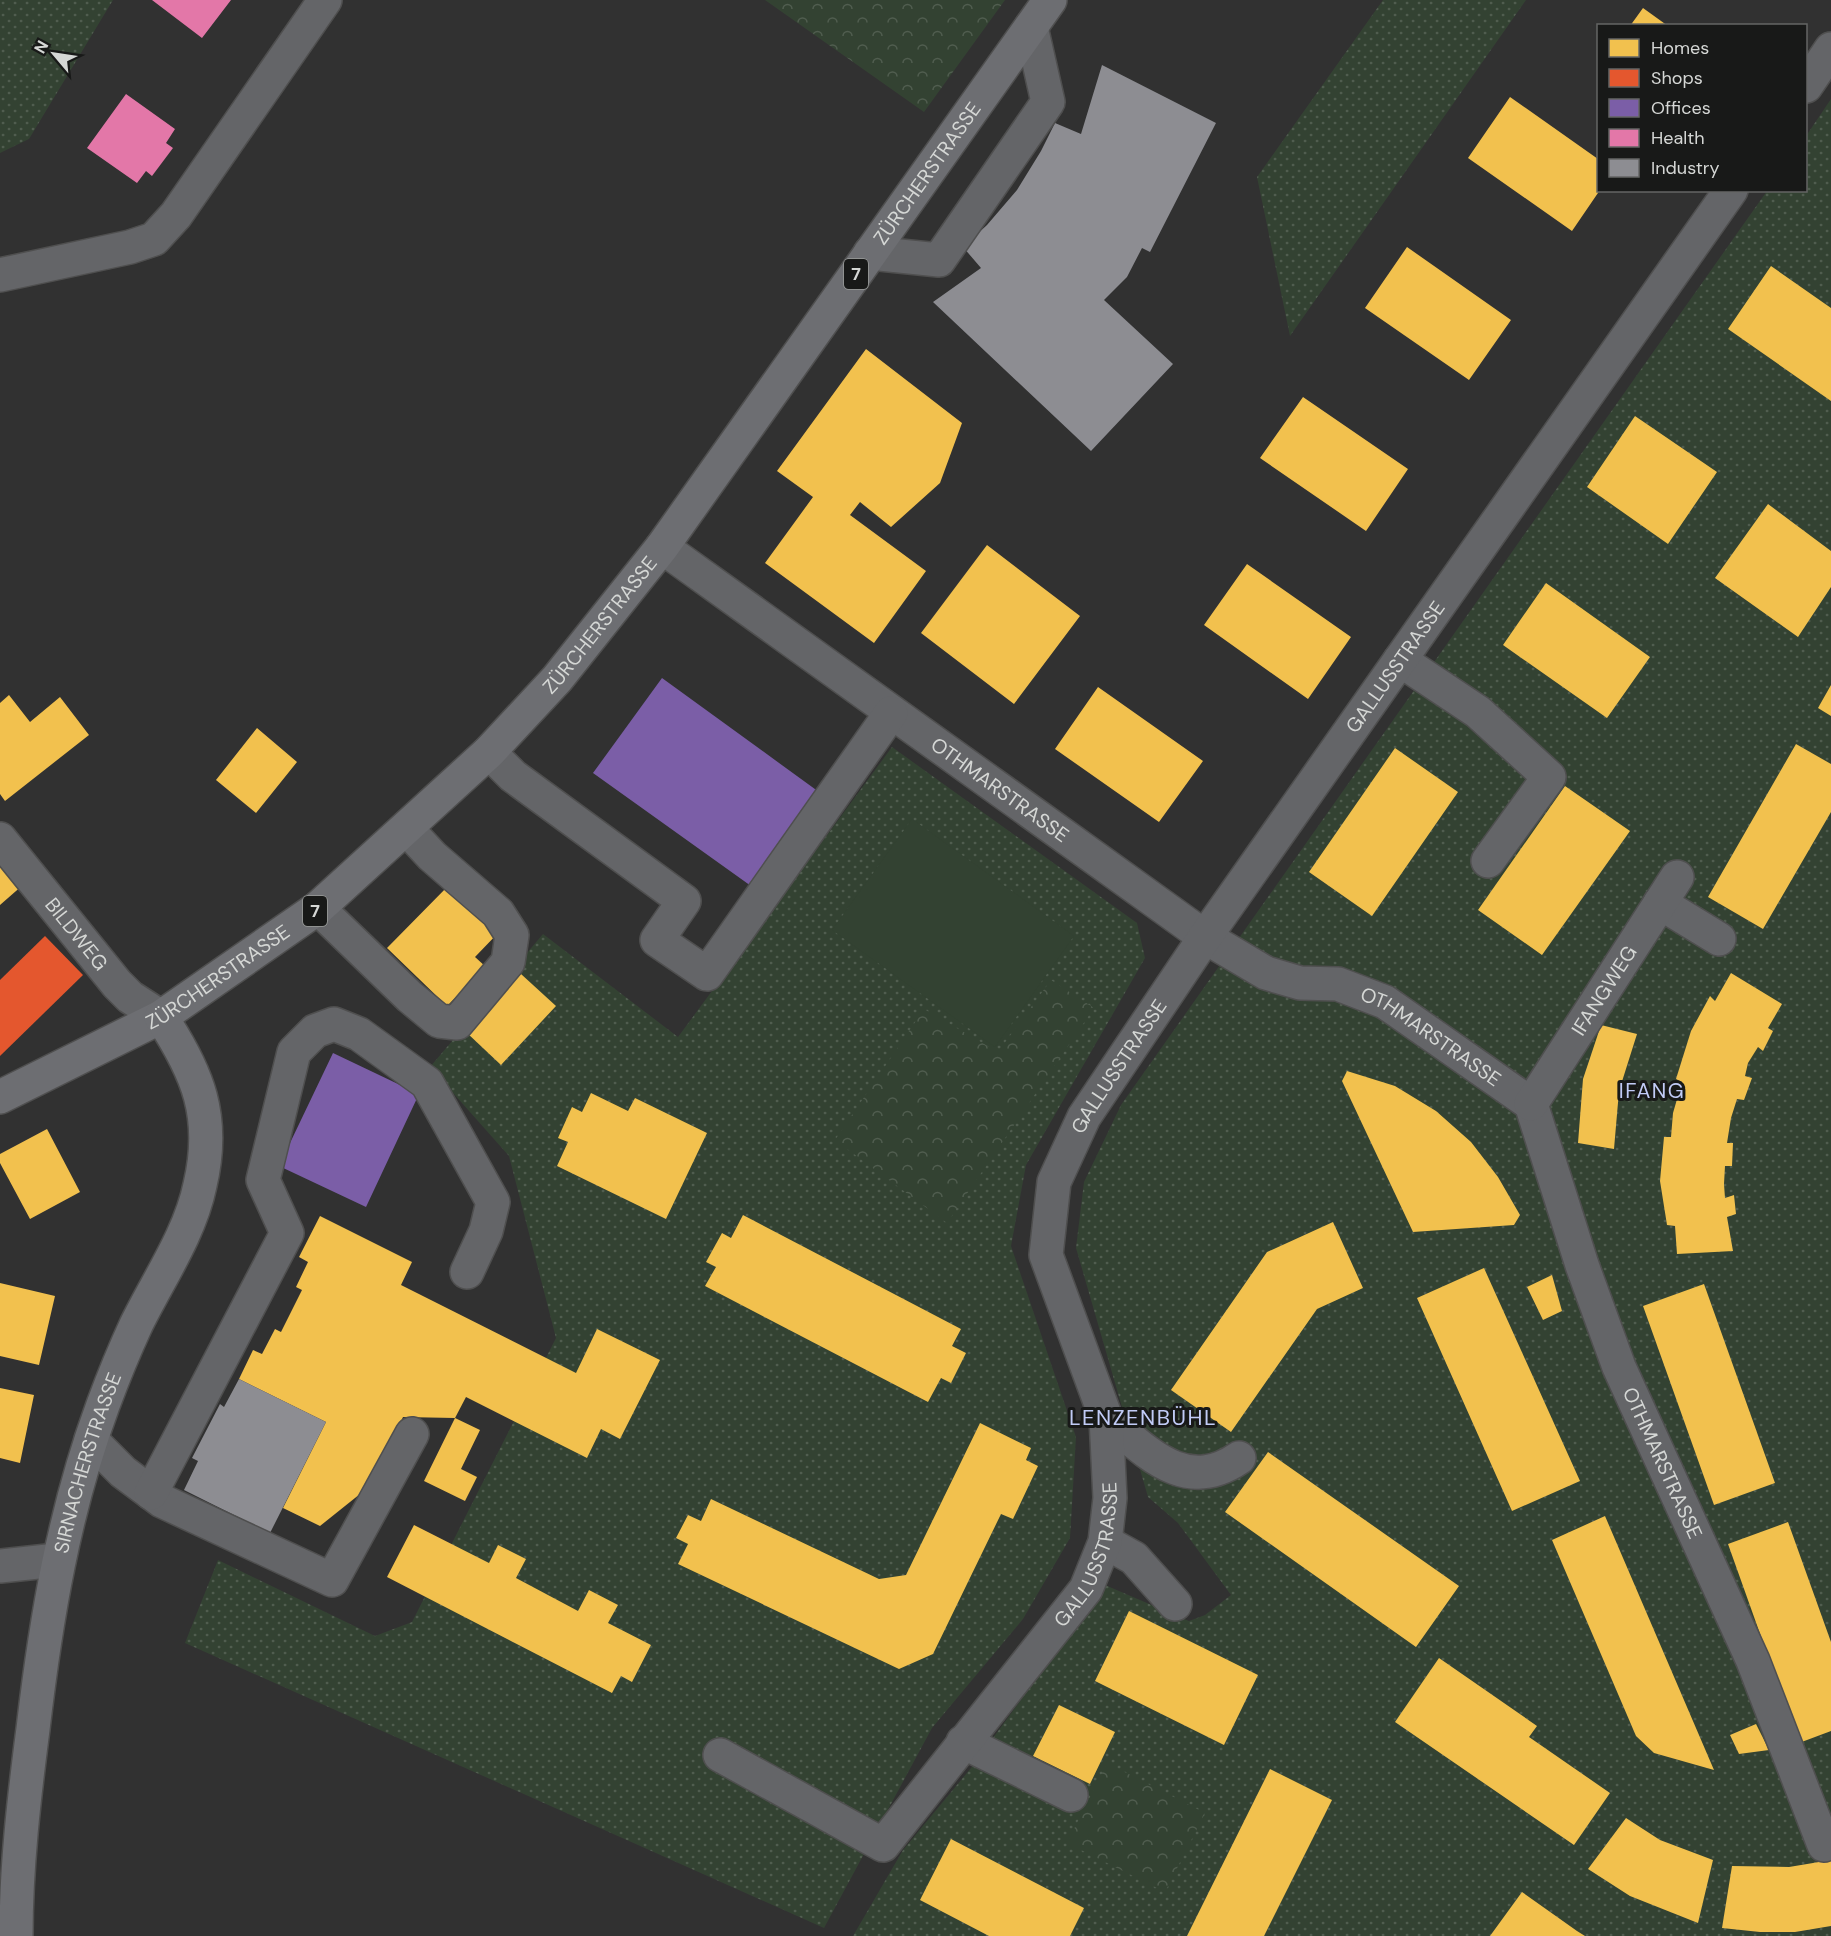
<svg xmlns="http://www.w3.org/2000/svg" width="1831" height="1936" font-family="'DM Sans',sans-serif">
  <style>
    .grass { fill: url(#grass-dots) }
    .park { fill: url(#park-crowns) }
    .pitch { fill: #334232 }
    .homes { fill: #f2c14e }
    .shops { fill: #e4572e }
    .offices { fill: #7b5ea7 }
    .health { fill: #e377a8 }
    .industry { fill: #8d8d92 }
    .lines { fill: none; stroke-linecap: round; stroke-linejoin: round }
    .minor-casing { stroke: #4f4f4f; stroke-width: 36 }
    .major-casing { stroke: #4f4f4f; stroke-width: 36 }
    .minor { stroke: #646568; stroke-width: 33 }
    .major { stroke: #6d6e72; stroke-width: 33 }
    .labels { text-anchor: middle; stroke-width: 6; stroke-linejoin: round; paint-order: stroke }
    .shield { fill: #181918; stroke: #9c9e9c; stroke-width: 1.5 }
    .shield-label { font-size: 18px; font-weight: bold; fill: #d5d7d5 }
    .street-label { font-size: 20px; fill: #d5d7d5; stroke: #181918 }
    .neighbourhood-label { font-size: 21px; letter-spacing: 1.5px; fill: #c1cbf6; stroke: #181918 }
    .quarter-label { font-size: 22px; letter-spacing: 1.5px; fill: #c1cbf6; stroke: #181918 }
  </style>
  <defs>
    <pattern id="grass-dots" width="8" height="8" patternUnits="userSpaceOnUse" patternTransform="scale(1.5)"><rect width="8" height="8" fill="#334232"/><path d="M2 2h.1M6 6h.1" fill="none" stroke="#505d4f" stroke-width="1.8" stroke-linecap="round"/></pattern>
    <pattern id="park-crowns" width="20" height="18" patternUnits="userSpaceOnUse" patternTransform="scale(1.5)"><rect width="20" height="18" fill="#334232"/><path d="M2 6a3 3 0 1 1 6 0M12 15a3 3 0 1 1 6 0" fill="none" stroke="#505d4f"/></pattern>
  </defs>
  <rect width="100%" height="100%" fill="#313131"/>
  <!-- grass -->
  <path class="grass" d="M0,0H113L29,139L0,153Z
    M1383,0H1526L1290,336L1257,177Z
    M1831,99V1936H853L903,1850L971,1768L1105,1585L1189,1621L1205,1615L1231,1595L1178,1523L1148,1497L1076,1248L1084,1182L1121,1105L1767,191L1806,190V136Z
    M892,747L1137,923L1145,958L1026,1165L1011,1246L1076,1437L1070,1538L1023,1619L932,1728L824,1928L185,1643L218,1560L375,1636L412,1622L556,1338L509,1156L430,1067L543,934L678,1037Z"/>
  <!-- park -->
  <path class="park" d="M765,0H1005L924,112Z
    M1051,980L1094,1008L947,1223L835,1140L924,1009L998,1052Z
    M1107,1763L1205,1813L1165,1892L1067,1843Z"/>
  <!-- pitch -->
  <path class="pitch" d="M912,819L1074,936L995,1047L832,930Z"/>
  <!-- homes -->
  <path class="homes" d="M1643,8L1668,26H1630Z
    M1510,97L1598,159L1600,190L1572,231L1468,158Z
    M1407,247L1511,320L1469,380L1365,308Z
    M1771,266L1831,308V401L1728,329Z
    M866,349L962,423L940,483L891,527L860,502L850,515L926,571L874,643L765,563L813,497L777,471Z
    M1303,397L1408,469L1366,531L1260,458Z
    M1635,416L1717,472L1668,544L1587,487Z
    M1768,504L1831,551V587L1798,637L1715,578Z
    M987,545L1080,616L1014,704L921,633Z
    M1247,564L1351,637L1308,699L1204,625Z
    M1546,583L1650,657L1607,718L1503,645Z
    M1831,685V716L1818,708Z
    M1098,687L1203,761L1159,822L1055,749Z
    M9,695L30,722L60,697L89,735L5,801L0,794V703Z
    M257,728L297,762L256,813L216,780Z
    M1796,744L1831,764V812L1763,929L1708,897Z
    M1395,748L1458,792L1372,916L1309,872Z
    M1565,786L1630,831L1542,955L1478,910Z
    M0,858L24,884L0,905Z
    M451,883L500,931L475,957L486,967L447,1006L387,948Z
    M1731,973L1782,1004L1768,1028L1773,1031L1763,1051L1758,1047L1748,1063L1745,1076L1752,1078L1744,1100L1737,1099L1731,1118L1727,1143H1733L1732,1166H1725L1724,1184L1725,1198L1734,1195L1736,1214L1727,1217L1733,1251L1677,1254L1675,1226L1667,1225L1660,1181L1664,1137H1671L1673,1113L1682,1082L1676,1079L1691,1031L1710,996L1715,1001Z
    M521,974L556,1006L501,1065L466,1032Z
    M1601,1025L1637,1034L1619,1091L1614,1149L1578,1143L1583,1079Z
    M1347,1071L1395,1086L1436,1111L1471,1142L1498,1177L1520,1215L1514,1225L1413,1232L1342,1081Z
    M591,1093L628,1111L635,1098L707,1133L666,1219L557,1166L568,1142L558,1138L572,1107L582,1112Z
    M47,1129L80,1192L30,1219L0,1163V1154Z
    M743,1215L961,1329L952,1346L966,1353L951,1383L941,1378L928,1402L705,1286L716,1267L706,1262L722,1233L731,1238Z
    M320,1216L412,1262L401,1285L576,1373L597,1329L660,1360L620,1439L601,1429L587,1458L466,1397L455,1418L403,1417L370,1486L320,1526L283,1508L326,1422L239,1379L253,1350L262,1354L275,1329L281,1332L302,1290L296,1287L308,1262L299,1257Z
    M1333,1222L1363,1288L1317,1309L1231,1432L1171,1390L1267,1252Z
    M1484,1268L1580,1481L1512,1511L1417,1298Z
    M1552,1275L1562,1311L1543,1320L1527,1287Z
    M0,1283L55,1296L39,1365L0,1356Z
    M1704,1284L1775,1483L1714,1505L1643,1306Z
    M0,1388L34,1395L20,1463L0,1458Z
    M455,1418L480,1430L461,1469L477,1477L465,1501L424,1481Z
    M980,1423L1031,1448L1026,1460L1038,1466L1013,1519L1001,1514L933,1654L899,1669L678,1564L688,1544L676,1538L688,1515L701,1521L711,1499L879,1579L906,1575Z
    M1268,1452L1459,1586L1416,1647L1225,1512Z
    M1605,1516L1714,1770L1654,1753L1636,1736L1552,1540Z
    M1788,1522L1831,1642V1731L1799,1743L1728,1544Z
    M414,1525L489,1563L498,1545L526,1559L516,1578L578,1611L589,1590L618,1605L608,1623L651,1645L632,1682L621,1676L612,1693L387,1577Z
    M1129,1611L1258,1675L1224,1745L1095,1681Z
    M1439,1658L1537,1726L1529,1737L1610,1793L1574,1845L1395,1722Z
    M1059,1705L1115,1732L1090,1784L1033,1756Z
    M1756,1724L1769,1750L1739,1754L1730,1735Z
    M1270,1769L1332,1800L1264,1936H1187Z
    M1626,1818L1660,1840L1713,1860L1698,1923L1630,1896L1588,1869Z
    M951,1839L1084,1908L1070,1936H989L920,1900Z
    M1831,1860V1926L1795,1932H1760L1722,1928L1732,1866L1789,1867Z
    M1522,1892L1577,1931L1585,1936H1490Z"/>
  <!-- shops -->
  <path class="shops" d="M45,936L83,975L0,1056V980Z"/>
  <!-- offices -->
  <path class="offices" d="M662,678L819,792L751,886L593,773Z
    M333,1053L419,1094L366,1207L279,1166Z"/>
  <!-- health -->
  <path class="health" d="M152,0H231L202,38Z
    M126,94L175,129L166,143L173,148L152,176L146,171L137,183L87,148Z"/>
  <!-- industry -->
  <path class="industry" d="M1102,65L1216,123L1150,252L1142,248L1127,277L1104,300L1173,364L1091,451L933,302L981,268L963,247L987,225L1017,190L1041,151L1055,123L1081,134Z
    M239,1379L326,1422L270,1533L184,1490L198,1461L192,1458L220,1404L224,1407Z"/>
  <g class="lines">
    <!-- minor casing -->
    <g class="minor-casing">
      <g id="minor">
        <path d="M1806,86L1831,49"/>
        <path d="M870,253L939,260L1048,102L1031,27"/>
        <path d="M0,275L130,247L154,239L176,215L325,0"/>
        <path id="s1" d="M662,547L1205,937L1266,973L1300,983L1338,984L1385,1002L1531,1104L1582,1265L1619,1367L1753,1661L1824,1845"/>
        <path d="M1400,660L1478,712L1549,777L1488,861"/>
        <path d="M489,752L513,776L684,901L657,940L707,974L891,713"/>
        <path id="s2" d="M0,839L117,984L130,997L161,1017"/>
        <path d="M1660,903L1719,939"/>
        <path d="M318,908L410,997L439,1021L457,1023L508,962L512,935L498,913L432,856L407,829"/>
        <path id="s3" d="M1531,1104L1677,877"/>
        <path d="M1106,1418C1147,1452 1185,1495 1239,1458"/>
        <path d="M91,1440L123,1472L162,1501L332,1580L412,1434"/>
        <path d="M151,1493L287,1233L263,1180L294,1052L315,1031L334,1024L359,1034L427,1083L493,1202L486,1231L467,1272"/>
        <path d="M1105,1542L1134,1558L1175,1604"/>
        <path d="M0,1566L57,1560"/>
        <path d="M963,1742L1071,1795"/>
        <path id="s4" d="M720,1755L883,1845L1086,1589L1105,1542L1110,1498L1106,1418L1046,1255L1054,1182L1084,1117L1205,937L1731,190"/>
      </g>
    </g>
    <!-- major casing -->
    <g class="major-casing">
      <g id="major">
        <path id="s5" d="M0,1097L161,1017L318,908L489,752L557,679L662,547L1050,0"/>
        <path id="s6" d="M16,1936C16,1867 24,1798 33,1729C46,1618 64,1511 103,1405C113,1378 124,1351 136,1325C158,1280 190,1234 200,1185C216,1117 198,1073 161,1017"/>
      </g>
    </g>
    <!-- minor -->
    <use href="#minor" class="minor"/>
    <!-- major -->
    <use href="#major" class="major"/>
  </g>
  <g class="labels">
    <!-- shield labels -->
    <g class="shield">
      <rect x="844" y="259" width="24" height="30" rx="4.5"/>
      <rect x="303" y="896" width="24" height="30" rx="4.5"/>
    </g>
    <g class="shield-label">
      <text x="856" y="280">7</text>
      <text x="315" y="917">7</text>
    </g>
    <!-- street labels -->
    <g class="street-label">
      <text dy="7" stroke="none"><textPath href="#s5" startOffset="1329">ZÜRCHERSTRASSE</textPath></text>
      <text dy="7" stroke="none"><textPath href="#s5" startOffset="771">ZÜRCHERSTRASSE</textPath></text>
      <text dy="7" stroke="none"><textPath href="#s4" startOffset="1554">GALLUSSTRASSE</textPath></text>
      <text dy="7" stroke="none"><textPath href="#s1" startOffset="416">OTHMARSTRASSE</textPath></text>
      <text dy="7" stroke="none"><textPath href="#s2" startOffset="122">BILDWEG</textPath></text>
      <text dy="7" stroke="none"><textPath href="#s5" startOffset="249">ZÜRCHERSTRASSE</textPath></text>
      <text dy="7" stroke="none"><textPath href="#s3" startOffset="135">IFANGWEG</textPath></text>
      <text dy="7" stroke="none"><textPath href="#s1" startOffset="920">OTHMARSTRASSE</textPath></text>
      <text dy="7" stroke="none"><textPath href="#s4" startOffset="1068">GALLUSSTRASSE</textPath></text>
      <text dy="7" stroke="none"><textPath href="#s6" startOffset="480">SIRNACHERSTRASSE</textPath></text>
      <text dy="7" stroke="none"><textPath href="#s1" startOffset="1424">OTHMARSTRASSE</textPath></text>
      <text dy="7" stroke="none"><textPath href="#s4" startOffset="546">GALLUSSTRASSE</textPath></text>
    </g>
    <!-- neighbourhood labels -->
    <g class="neighbourhood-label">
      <text x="1652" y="1098">IFANG</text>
    </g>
    <!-- quarter labels -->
    <g class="quarter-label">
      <text x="1143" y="1425">LENZENBÜHL</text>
    </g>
  </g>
  <!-- legend -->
  <rect x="1597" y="24" width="210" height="168" fill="#181918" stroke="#646564" stroke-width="1.5"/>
  <rect x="1609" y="39" width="30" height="18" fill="#f2c14e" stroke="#646564" stroke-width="1.5"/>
  <text x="1651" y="54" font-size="18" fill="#d5d7d5">Homes</text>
  <rect x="1609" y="69" width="30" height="18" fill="#e4572e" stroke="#646564" stroke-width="1.5"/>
  <text x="1651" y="84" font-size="18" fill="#d5d7d5">Shops</text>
  <rect x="1609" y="99" width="30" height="18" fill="#7b5ea7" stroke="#646564" stroke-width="1.5"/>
  <text x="1651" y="114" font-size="18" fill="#d5d7d5">Offices</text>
  <rect x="1609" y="129" width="30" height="18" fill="#e377a8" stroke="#646564" stroke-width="1.5"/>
  <text x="1651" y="144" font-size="18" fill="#d5d7d5">Health</text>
  <rect x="1609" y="159" width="30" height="18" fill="#8d8d92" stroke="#646564" stroke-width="1.5"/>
  <text x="1651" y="174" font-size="18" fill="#d5d7d5">Industry</text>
  <!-- north arrow -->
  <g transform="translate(54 54) rotate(299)" stroke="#181918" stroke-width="4.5" paint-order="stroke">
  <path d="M0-4.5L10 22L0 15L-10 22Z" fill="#d5d7d5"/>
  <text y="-9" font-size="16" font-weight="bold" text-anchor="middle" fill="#d5d7d5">N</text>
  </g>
</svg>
